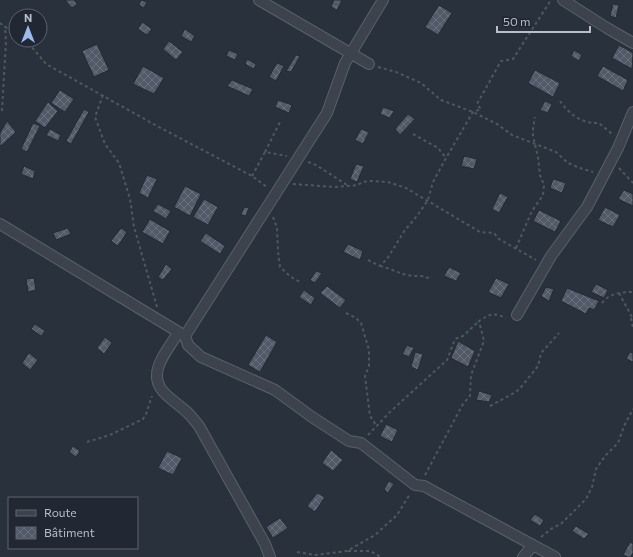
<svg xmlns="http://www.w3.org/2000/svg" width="633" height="557" font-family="Commissioner,sans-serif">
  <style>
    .building { fill: url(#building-cross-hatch); stroke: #232a35 }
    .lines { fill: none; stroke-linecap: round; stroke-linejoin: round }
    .minor-casing { stroke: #5a616b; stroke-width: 12 }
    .path { stroke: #4b5b5d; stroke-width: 2; stroke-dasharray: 3 3; stroke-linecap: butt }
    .minor { stroke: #3c434d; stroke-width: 10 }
  </style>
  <defs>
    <pattern id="building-cross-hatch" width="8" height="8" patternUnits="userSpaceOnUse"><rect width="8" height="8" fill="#525a67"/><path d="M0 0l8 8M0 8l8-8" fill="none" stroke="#69707b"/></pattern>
  </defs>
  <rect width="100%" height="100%" fill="#29313d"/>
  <!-- building -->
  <path class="building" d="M65,0H74L77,4L72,8Z
    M141,0L147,2L144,8L139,5Z
    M334,0H342L337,10L331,7Z
    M613,4L619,5L616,18L610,16Z
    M439,5L452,13L438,35L425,27Z
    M142,22L152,29L147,35L138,29Z
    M185,29L195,36L191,42L181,36Z
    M169,41L183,52L176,60L163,49Z
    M97,44L109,70L94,77L82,51Z
    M619,45L633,53L632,69L612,58Z
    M229,50L238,54L235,60L226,56Z
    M574,50L582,55L579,61L571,56Z
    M296,55L300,56L291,72L286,71Z
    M247,59L256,64L254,69L245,64Z
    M277,63L284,66L276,81L269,77Z
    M143,66L164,78L154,94L133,84Z
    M603,66L628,80L623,91L597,76Z
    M535,70L560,83L553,97L528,83Z
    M232,80L253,89L249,96L227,86Z
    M60,90L74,99L65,112L51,103Z
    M278,100L292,105L289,113L275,107Z
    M545,101L552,104L548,113L540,110Z
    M48,102L58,111L45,128L35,121Z
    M383,107L394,111L390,118L380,114Z
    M84,109L89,112L71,144L66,141Z
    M408,114L415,119L400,135L395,129Z
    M7,121L16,132L1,146L0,145V133Z
    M33,123L40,126L27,152L21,149Z
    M50,129L61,135L58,141L46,135Z
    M361,129L369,132L363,144L355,140Z
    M464,156L477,159L474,169L461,166Z
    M356,164L364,166L357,182L350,179Z
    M24,166L35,171L33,179L21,174Z
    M147,175L157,179L148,198L139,193Z
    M553,179L566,183L562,193L550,188Z
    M185,186L201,194L190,216L174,207Z
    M624,190L633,194V206L618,199Z
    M500,193L508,197L499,213L492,209Z
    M204,199L218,207L208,225L193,217Z
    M158,204L171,211L166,219L153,211Z
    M244,207L249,208L246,216L241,215Z
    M605,207L620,215L613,227L598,220Z
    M539,210L561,221L555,232L533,221Z
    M150,219L170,231L163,244L142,232Z
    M68,228L71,234L56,240L53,233Z
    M121,228L127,232L118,246L111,241Z
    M206,233L225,246L220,254L200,241Z
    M348,244L363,251L360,260L343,252Z
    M166,264L172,269L163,280L158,277Z
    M449,267L461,273L456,281L444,276Z
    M316,271L322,273L315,283L310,280Z
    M34,278L36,290L28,292L26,279Z
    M496,278L509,284L501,298L488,292Z
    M596,284L608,290L604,298L591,292Z
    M327,286L346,300L340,308L320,293Z
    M546,287L554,289L549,301L541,296Z
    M567,288L599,301L594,310L589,308L586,314L561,301Z
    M304,290L315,298L311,305L299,297Z
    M35,324L45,331L41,336L31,329Z
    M266,335L277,342L260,372L248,365Z
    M105,337L112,343L104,354L97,348Z
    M458,341L475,351L468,367L451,358Z
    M407,345L414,348L409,357L402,354Z
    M415,352L423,354L418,370L411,367Z
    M630,352L633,353V362L626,359Z
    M29,353L38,360L30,370L22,363Z
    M479,391L492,395L489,402L476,400Z
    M386,424L398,430L392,442L380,436Z
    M73,446L80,451L76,457L69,452Z
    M331,450L343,460L333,471L322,463Z
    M167,451L182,458L173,475L158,468Z
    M389,481L394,484L388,493L384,489Z
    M317,493L325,497L315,512L307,506Z
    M535,514L544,520L540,526L530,520Z
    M280,518L288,528L273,538L266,527Z
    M576,526L589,534L584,539L572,531Z
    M630,542L633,544V553L631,557H628L623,555Z"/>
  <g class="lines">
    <!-- minor casing -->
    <g class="minor-casing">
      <path id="minor" d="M259,0L369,64
        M563,0L607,28L633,43
        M0,224L185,336L188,345L201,357L275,390L312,417L349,441L361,443L415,485L424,486L433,491L555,557
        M517,315L551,256L587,207L618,148L633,112
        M178,333C172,343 163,354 159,365C150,390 172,398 187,412C191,416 195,421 199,426L265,544L270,557
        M185,336L327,113L345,63L383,0
        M523,557L533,545"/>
    </g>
    <!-- path -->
    <path class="path" d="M0,23L16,35
      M23,40L31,46L46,64L157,126L252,176L267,187
      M378,67L396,72L421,83L441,100L473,112L497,124L512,135L556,152L568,163L580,168L593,172
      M103,95L95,117L105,144L119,163L130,199L134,227L157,307
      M560,101C569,114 582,124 599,123L612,134
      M2,111L6,41L5,26
      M413,134L438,148L446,158
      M265,152L281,120
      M308,162L316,165L347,185
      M619,168L633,183
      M252,176L265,152L287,156
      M293,184L334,187L358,185L362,182L371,181L388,182L406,188L480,232L494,233L499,239L536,260
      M273,217L277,228L278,251L280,267L291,277L302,283
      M516,248L532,211L543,195L544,185L540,175L538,157L533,136V129L535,117
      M368,260L380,266L387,259L405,230L417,216L428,200L433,182L446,158L473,112L481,109L477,104L501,61L513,59L551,0
      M380,266C397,270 402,277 422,276L425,278L432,277
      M619,293L633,319
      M602,303C610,293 621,292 633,292
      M346,313L356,318L361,323L369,350V366L365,376L370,416L376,425
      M631,318L633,328
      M490,406L516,392L522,386L538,366L541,353L559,333
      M368,435L391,411L447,360L455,339L463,336L479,321
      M87,442L110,435L143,419L146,414L152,396
      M425,475L463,404L470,396L471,375L484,341L479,321C490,314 493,312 506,318
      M541,537L551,529L562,523L586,499L592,487L596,469L605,456L618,443L624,426L633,409
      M348,551H370L381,557
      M297,552L315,555L347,551L375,535L397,515L410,494"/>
    <!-- minor -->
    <use href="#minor" class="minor"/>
  </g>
  <!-- legend -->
  <rect x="8" y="497" width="130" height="52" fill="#212833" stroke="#5e646f"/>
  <rect x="16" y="510" width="20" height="6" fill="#3c434d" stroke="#5e646f"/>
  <text x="44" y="517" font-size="12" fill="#b9bfc8">Route</text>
  <rect x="16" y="527" width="20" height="12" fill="url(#building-cross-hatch)" stroke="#5e646f"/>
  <text x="44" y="537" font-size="12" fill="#b9bfc8">Bâtiment</text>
  <!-- north arrow -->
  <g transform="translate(28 28)"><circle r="19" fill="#212833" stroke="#5e646f"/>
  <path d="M0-3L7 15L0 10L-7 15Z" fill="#9bbaeb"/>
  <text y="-6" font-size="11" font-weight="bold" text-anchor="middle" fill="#b9bfc8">N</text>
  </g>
  <!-- scale -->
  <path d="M497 26v6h93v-6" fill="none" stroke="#b9bfc8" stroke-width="2"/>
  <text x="503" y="26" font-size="12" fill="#b9bfc8" stroke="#212833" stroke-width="3" paint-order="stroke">50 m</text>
</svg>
